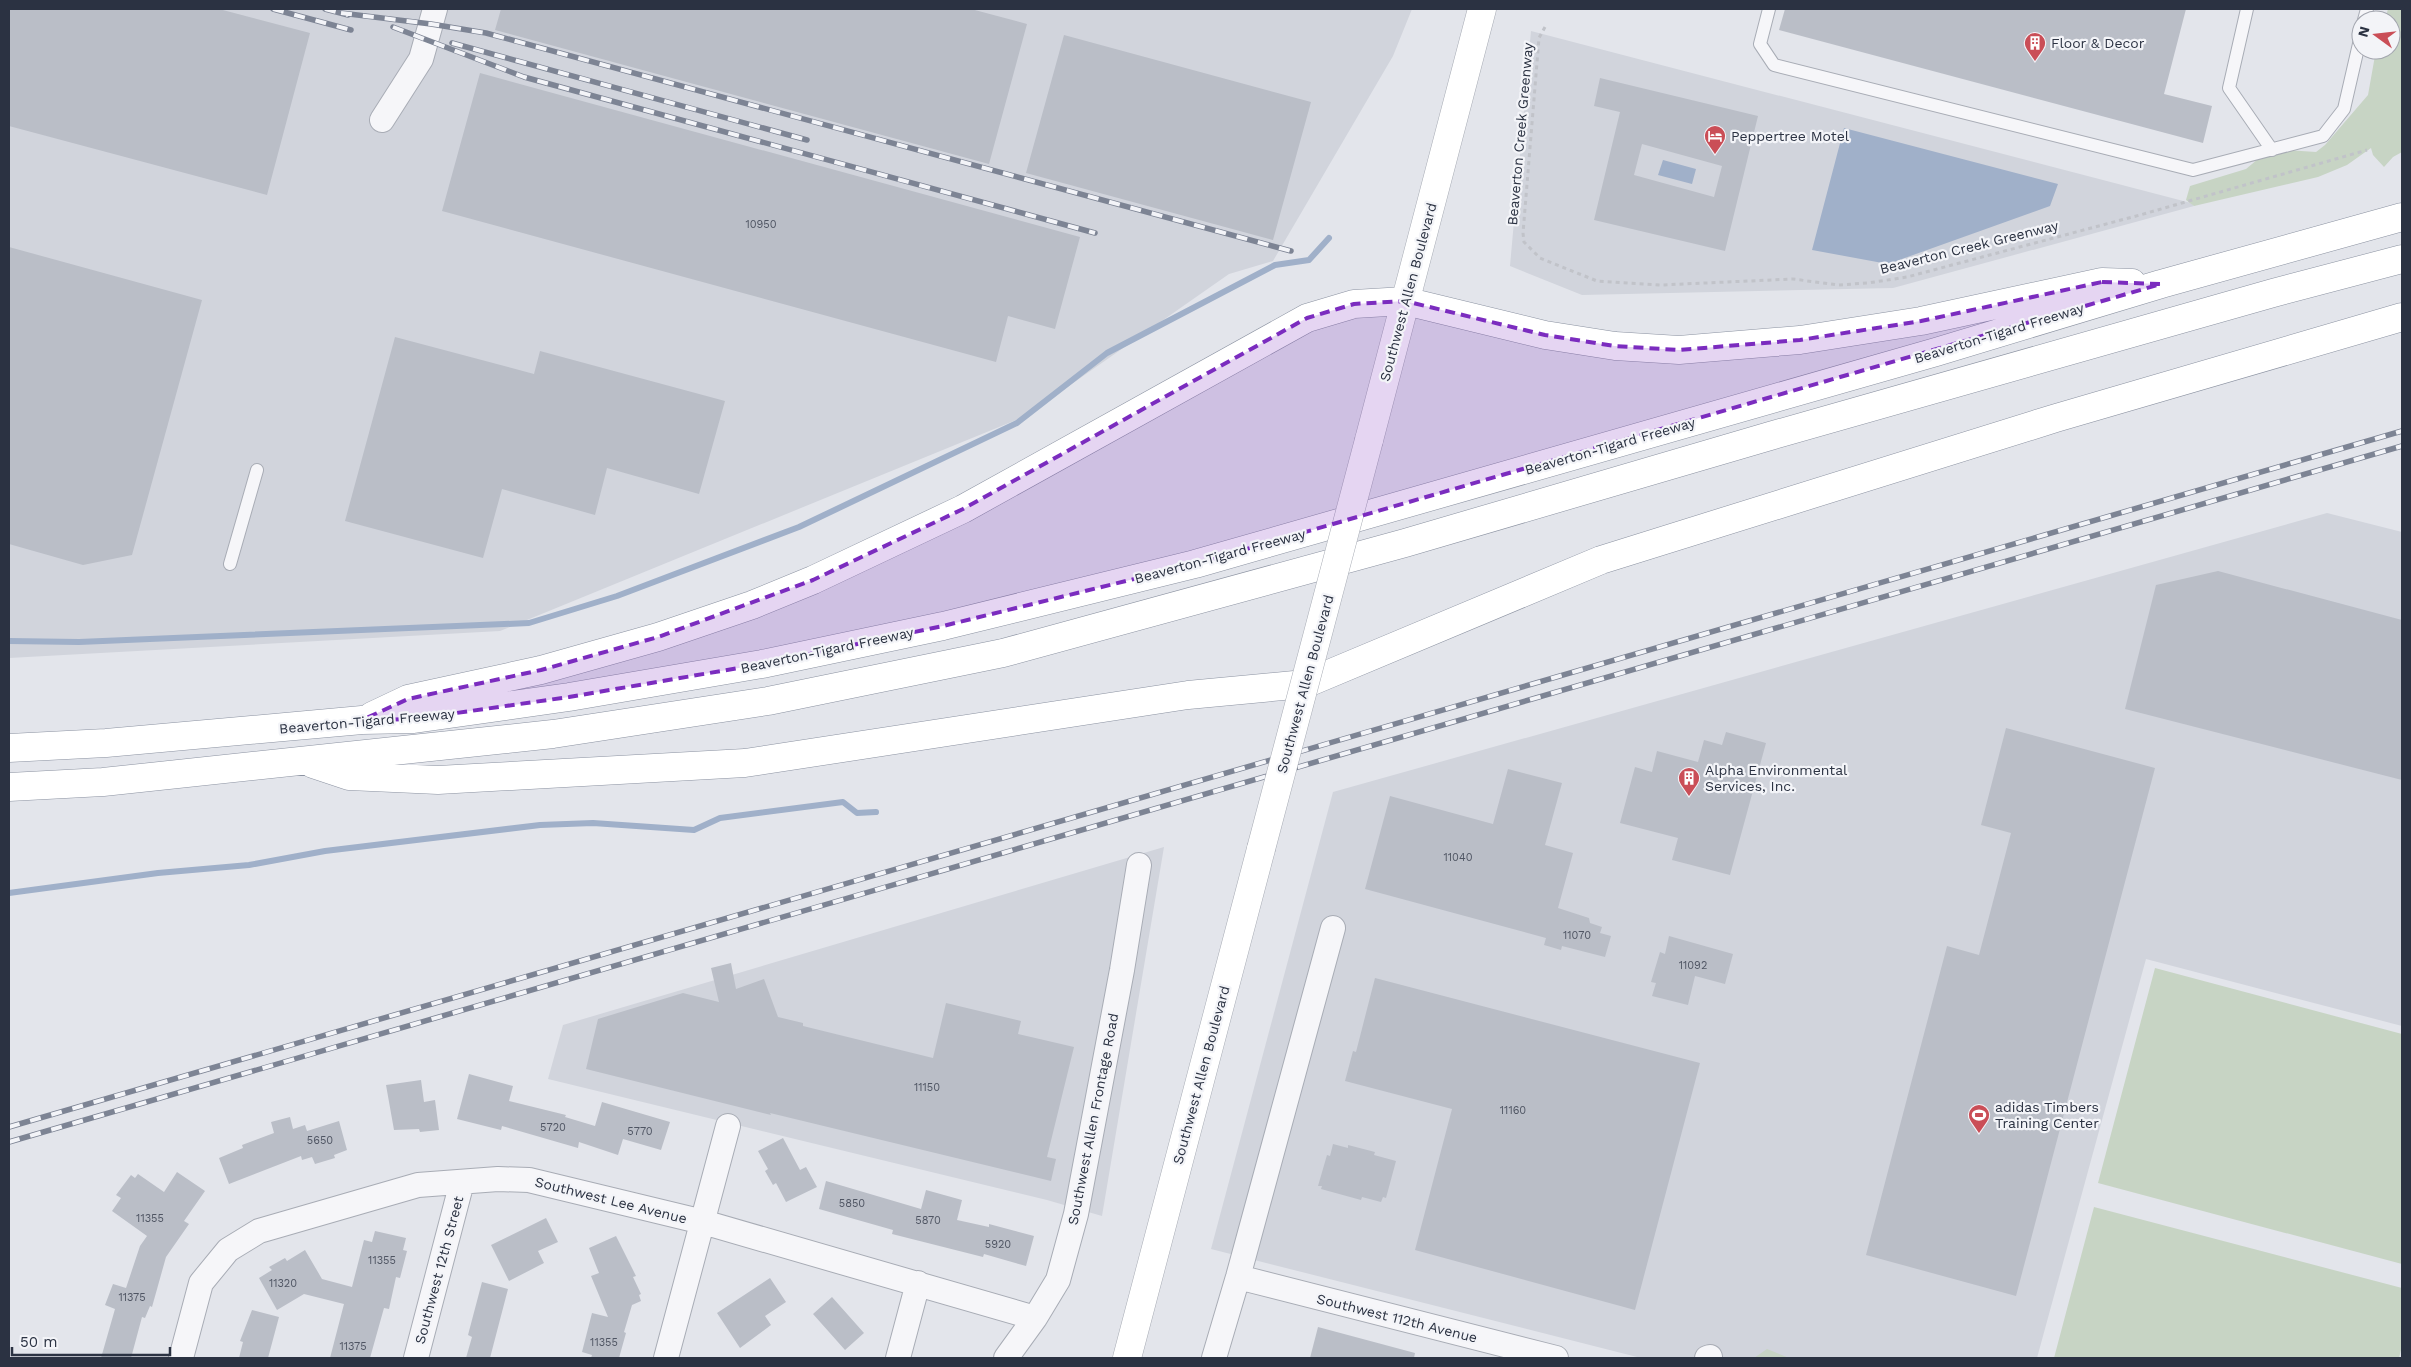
<svg xmlns="http://www.w3.org/2000/svg" width="2411" height="1367" font-family="'Work Sans',sans-serif">
  <style>
    .built { fill: #d1d4dc }
    .green { fill: #c7d4c4 }
    .water { fill: #a0b0c9 }
    .lines { fill: none; stroke-linecap: round; stroke-linejoin: round }
    .stream { stroke: #a0b0c9; stroke-width: 6 }
    .building { fill: #babec7; fill-rule: evenodd }
    .service-casing { stroke: #a8acb5; stroke-width: 14 }
    .minor-casing { stroke: #a8acb5; stroke-width: 26 }
    .secondary-casing { stroke: #a8acb5; stroke-width: 29 }
    .motorway-casing { stroke: #8b92a1; stroke-width: 29 }
    .path { stroke: #c1c3c9; stroke-width: 3; stroke-dasharray: 4 4; stroke-linecap: butt }
    .service { stroke: #f6f6f9; stroke-width: 12 }
    .minor { stroke: #f6f6f9; stroke-width: 24 }
    .secondary { stroke: #fff; stroke-width: 28 }
    .motorway { stroke: #fff; stroke-width: 28 }
    .rail-casing { stroke: #7d8494; stroke-width: 5.5 }
    .rail { stroke: #f3f4f8; stroke-width: 4; stroke-dasharray: 11; stroke-linecap: butt }
    .secondary-bridge-casing { stroke: #a8acb5; stroke-width: 29; stroke-linecap: butt }
    .secondary-bridge { stroke: #fff; stroke-width: 28 }
    .marked { fill: #7b2cbf; fill-opacity: 0.2; stroke: #7b2cbf; stroke-width: 4; stroke-dasharray: 10 6; stroke-linejoin: round }
    .labels { text-anchor: middle; stroke-width: 4.5; stroke-linejoin: round; paint-order: stroke }
    .number-label { font-size: 11px; fill: #4f5563 }
    .poi-label { font-size: 14px; fill: #2b3242; stroke: #f3f4f8; text-anchor: start }
    .street-label { font-size: 14px; fill: #2b3242; stroke: #f3f4f8 }
  </style>
  <rect width="100%" height="100%" fill="#e3e5eb"/>
  <!-- built -->
  <path class="built" d="M9,9H1412L1393,56L1273,261L1229,274L1026,416L500,631L9,658Z
    M1531,31L2191,203L2194,206L1893,288L1582,295L1510,266Z
    M2327,513L2402,532V1026L2146,959L2037,1358H1641L1211,1249L1333,792Z
    M1164,847L1102,1216L1047,1200L548,1079L563,1025Z"/>
  <!-- green -->
  <path class="green" d="M2388,9H2402V152L2393,157L2384,167L2373,155L2371,148L2347,165L2318,177L2194,206L2186,200L2190,186L2246,169L2270,149L2316,152L2325,145L2368,95L2376,50H2391V20H2385Z
    M2155,968L2402,1034V1264L2098,1183Z
    M2094,1207L2402,1288V1346L2399,1358H2054Z
    M1767,1349L1789,1358H1754Z"/>
  <!-- water -->
  <path class="water" d="M1844,128L2058,184L2050,206L1888,264L1812,250Z
    M1663,160L1696,169L1692,184L1658,175Z"/>
  <g class="lines">
    <!-- stream -->
    <path class="stream" d="M9,641L79,642L529,623L617,596L799,527L1017,423L1107,353L1275,265L1309,260L1329,238
      M9,893L158,873L249,865L325,851L540,825L593,823L694,830L720,818L843,802L857,813L876,812"/>
  </g>
  <!-- building -->
  <path class="building" d="M9,9H219L310,33L267,195L9,126Z
    M501,9H971L1027,24L989,164L495,30Z
    M1785,9H2186L2164,94L2212,106L2203,143L1779,30Z
    M1064,35L1311,102L1273,240L1026,173Z
    M480,73L1080,237L1055,329L1008,316L996,362L442,211Z
    M1600,78L1758,116L1725,251L1594,220L1620,112L1594,106ZM1642,144L1722,166L1714,197L1634,175Z
    M9,247L202,300L132,555L83,565L9,544Z
    M395,337L534,374L540,351L725,401L699,494L607,468L595,515L502,489L483,558L345,521Z
    M2218,571L2402,620V780L2125,709L2156,585Z
    M2006,728L2155,768L2016,1296L1866,1255L1947,946L1979,955L2011,833L1981,825Z
    M1726,732L1766,743L1730,875L1672,860L1678,838L1620,823L1635,767L1652,772L1657,751L1698,762L1704,740L1722,745Z
    M1508,769L1562,783L1545,845L1573,853L1558,908L1589,918L1590,923L1602,927L1600,933L1611,936L1605,957L1562,946L1561,950L1544,945L1546,938L1365,889L1390,796L1493,824Z
    M1669,936L1733,954L1725,984L1695,976L1688,1005L1652,996L1656,983L1651,982L1660,952L1665,954Z
    M731,963L736,989L764,979L778,1017L803,1023V1026L933,1058L946,1003L1021,1021L1018,1034L1074,1047L1047,1157L1056,1159L1051,1181L770,1113L771,1115L586,1069L598,1019L683,993L719,1002L711,968Z
    M1375,978L1700,1063L1635,1310L1415,1250L1452,1109L1345,1081L1353,1051L1356,1052Z
    M469,1074L513,1086L509,1101L566,1115L565,1117L595,1126L602,1102L670,1122L661,1150L623,1139L618,1155L579,1142L578,1148L502,1126L501,1130L457,1119Z
    M421,1080L424,1102L435,1100L439,1130L420,1132L419,1129L394,1130L386,1085Z
    M290,1117L293,1129L305,1125L307,1131L339,1121L347,1150L334,1155L335,1158L315,1164L312,1157L302,1160L301,1156L229,1184L219,1158L243,1148L242,1145L274,1133L271,1122Z
    M783,1138L800,1170L806,1167L817,1187L786,1202L776,1183L773,1185L765,1171L768,1169L758,1151Z
    M1333,1144L1348,1148V1145L1375,1152L1374,1155L1396,1161L1386,1198L1383,1197L1381,1202L1362,1197L1361,1200L1321,1189L1322,1186H1318L1327,1155L1330,1156Z
    M177,1172L205,1191L184,1221L189,1224L166,1257L152,1307L150,1306L145,1318L142,1317L131,1358H101L115,1309L105,1305L113,1284L126,1288L140,1246L147,1236L112,1211L121,1198L116,1195L131,1175L135,1178L138,1174L164,1192Z
    M826,1181L921,1209L926,1190L962,1200L957,1220L989,1227V1224L1034,1236L1026,1266L984,1254L983,1257L892,1234L893,1230L819,1209Z
    M546,1218L558,1242L538,1251L544,1263L509,1281L491,1245Z
    M375,1231L406,1238L403,1250L407,1251L400,1278L396,1277L389,1309L384,1308L370,1358H330L344,1304L304,1294L277,1310L259,1278L272,1270L269,1267L285,1258L287,1261L305,1250L322,1279L352,1287L364,1240L372,1242Z
    M616,1236L636,1276L633,1277L641,1294L639,1295L641,1301L632,1305L624,1332L626,1333L619,1358H591L592,1355L582,1352L592,1313L608,1317L591,1276L599,1273L589,1248Z
    M770,1278L786,1302L765,1316L771,1325L740,1348L717,1313Z
    M482,1282L508,1289L490,1358H466L472,1337L468,1335Z
    M832,1297L864,1333L845,1350L813,1314Z
    M252,1310L279,1317L268,1358H239L243,1342L240,1341Z
    M1318,1327L1415,1353L1414,1358H1310Z"/>
  <g class="lines">
    <!-- service casing -->
    <g class="service-casing">
      <path id="service" d="M1769,9L1760,44L1774,65L2193,170L2323,136L2344,109L2361,35
        M2247,9L2229,88L2272,150
        M2364,20L2367,9
        M230,564L257,470"/>
    </g>
    <!-- minor casing -->
    <g class="minor-casing">
      <path id="minor" d="M382,120L421,59L435,9
        M1238,1277L1556,1358
        M181,1358L201,1283L228,1250L259,1231L418,1185L498,1179L529,1180L703,1222L1035,1318
        M416,1358L462,1182
        M666,1358L728,1126
        M898,1358L918,1283
        M1006,1358L1035,1318L1058,1280L1076,1214L1122,970L1139,865
        M1214,1358L1238,1277L1333,928
        M1707,1358L1710,1357"/>
    </g>
    <!-- secondary casing -->
    <g class="secondary-casing">
      <path id="secondary" d="M1369,440L1482,9
        M1127,1358L1261,849"/>
    </g>
    <!-- motorway casing -->
    <g class="motorway-casing">
      <path id="motorway" d="M372,716L408,699L541,670L658,637L752,605L813,580L963,509L1307,318L1354,304L1405,301L1545,335L1615,346L1679,350L1800,340L1921,321L2102,282L2132,283
        M9,748L106,743L362,720L414,719L569,697L762,664L943,626L1195,564L1936,352L2161,284L2402,217
        M313,764L349,776L438,780L745,763L1188,695L1305,684L1601,560L2056,418L2402,317
        M9,787L103,782L553,734L768,701L1003,653L1405,543L1770,436L2273,293L2402,259"/>
    </g>
    <!-- path -->
    <path class="path" d="M1545,27L1539,38L1523,233L1524,242L1540,258L1597,281L1661,285L1793,279L1838,285L1868,283L1907,277L2140,215L2367,150"/>
    <!-- service -->
    <use href="#service" class="service"/>
    <!-- minor -->
    <use href="#minor" class="minor"/>
    <!-- secondary -->
    <use href="#secondary" class="secondary"/>
    <!-- motorway -->
    <use href="#motorway" class="motorway"/>
    <!-- rail casing -->
    <g class="rail-casing">
      <path id="rail" d="M273,9L351,30
        M325,9L348,15
        M341,13L431,24L486,33L1291,251
        M393,27L524,77L1095,233
        M452,43L807,140
        M9,1127L2402,431
        M9,1142L2402,446"/>
    </g>
    <!-- rail -->
    <use href="#rail" class="rail"/>
    <!-- secondary-bridge casing -->
    <g class="secondary-bridge-casing">
      <path id="secondary-bridge" d="M1261,849L1369,440"/>
    </g>
    <!-- secondary-bridge -->
    <use href="#secondary-bridge" class="secondary-bridge"/>
  </g>
  <!-- marked area -->
  <path class="marked" d="M2102,282L2161,284L1195,564L943,626L762,664L569,697L414,719L362,720L408,699L541,670L658,637L813,580L963,509L1307,318L1354,304L1405,301L1545,335L1615,346L1679,350L1800,340L1921,321Z"/>
  <!-- icons -->
  <defs>
    <g id="building-pin" transform="scale(1.125)"><path d="M0 17L-7.5 6A9.5 9.5 0 1 1 7.5 6Z" fill="#ca4e57" stroke="#f3f4f8"/><path d="M-4-6H4V6H1V3H-1V6H-4ZM-2.5-4.3h1.7v1.8h-1.7ZM.8-4.3h1.7v1.8H.8ZM-2.5-1h1.7V.8h-1.7ZM.8-1h1.7V.8H.8Z" fill="#fff"/></g>
    <g id="hotel-pin" transform="scale(1.125)"><path d="M0 17L-7.5 6A9.5 9.5 0 1 1 7.5 6Z" fill="#ca4e57" stroke="#f3f4f8"/><path d="M-6-4.5h1.5V1H6V5H4.5V3h-9V5H-6ZM-4 0a1.8 1.8 0 1 1 3.6 0ZM.5 0V-2.5h3Q6-2.5 6 0Z" fill="#fff"/></g>
    <g id="stadium-pin" transform="scale(1.125)"><path d="M0 17L-7.5 6A9.5 9.5 0 1 1 7.5 6Z" fill="#ca4e57" stroke="#f3f4f8"/><path d="M0-5a6.5 5 0 1 0 0 10a6.5 5 0 1 0 0-10ZM-3.5-1.8h7v3.6h-7Z" fill="#fff"/></g>
  </defs>
  <g fill-rule="evenodd">
    <use href="#building-pin" x="2035" y="43"/>
    <use href="#hotel-pin" x="1715" y="136"/>
    <use href="#building-pin" x="1689" y="778"/>
    <use href="#stadium-pin" x="1979" y="1115"/>
  </g>
  <g class="labels">
    <!-- number labels -->
    <g class="number-label">
      <text x="761" y="228">10950</text>
      <text x="1458" y="861">11040</text>
      <text x="1577" y="939">11070</text>
      <text x="1693" y="969">11092</text>
      <text x="927" y="1091">11150</text>
      <text x="1513" y="1114">11160</text>
      <text x="553" y="1131">5720</text>
      <text x="640" y="1135">5770</text>
      <text x="320" y="1144">5650</text>
      <text x="852" y="1207">5850</text>
      <text x="150" y="1222">11355</text>
      <text x="928" y="1224">5870</text>
      <text x="998" y="1248">5920</text>
      <text x="382" y="1264">11355</text>
      <text x="283" y="1287">11320</text>
      <text x="132" y="1301">11375</text>
      <text x="604" y="1346">11355</text>
      <text x="353" y="1350">11375</text>
    </g>
    <!-- poi labels -->
    <g class="poi-label">
      <text x="2051" y="48">Floor &amp; Decor</text>
      <text x="1731" y="141">Peppertree Motel</text>
      <text x="1705" y="775">Alpha Environmental<tspan x="1705" dy="16">Services, Inc.</tspan></text>
      <text x="1995" y="1112">adidas Timbers<tspan x="1995" dy="16">Training Center</tspan></text>
    </g>
    <!-- street labels -->
    <g class="street-label">
      <text transform="translate(1520 134) rotate(-85)" y="5">Beaverton Creek Greenway</text>
      <text transform="translate(1969 247) rotate(-14)" y="5">Beaverton Creek Greenway</text>
      <text transform="translate(1408 292) rotate(-75)" y="5">Southwest Allen Boulevard</text>
      <text transform="translate(1999 333) rotate(-17)" y="5">Beaverton-Tigard Freeway</text>
      <text transform="translate(1610 446) rotate(-16)" y="5">Beaverton-Tigard Freeway</text>
      <text transform="translate(1220 556) rotate(-15)" y="5">Beaverton-Tigard Freeway</text>
      <text transform="translate(827 650) rotate(-12)" y="5">Beaverton-Tigard Freeway</text>
      <text transform="translate(1305 684) rotate(-75)" y="5">Southwest Allen Boulevard</text>
      <text transform="translate(367 721) rotate(-5)" y="5">Beaverton-Tigard Freeway</text>
      <text transform="translate(1201 1075) rotate(-75)" y="5">Southwest Allen Boulevard</text>
      <text transform="translate(1093 1119) rotate(-79)" y="5">Southwest Allen Frontage Road</text>
      <text transform="translate(611 1200) rotate(14)" y="5">Southwest Lee Avenue</text>
      <text transform="translate(439 1270) rotate(-75)" y="5">Southwest 12th Street</text>
      <text transform="translate(1397 1318) rotate(14)" y="5">Southwest 112th Avenue</text>
    </g>
  </g>
  <!-- border -->
  <rect width="2411" height="1367" fill="none" stroke="#2b3242" stroke-width="20"/>
  <!-- north arrow -->
  <g transform="translate(2376 35) rotate(285)"><circle r="24" fill="#f3f4f8" stroke="#a3a6af"/>
  <path d="M0-4L9 19L0 12L-9 19Z" fill="#ca4e57"/>
  <text y="-8" font-size="14" font-weight="bold" text-anchor="middle" fill="#2b3242">N</text>
  </g>
  <!-- scale -->
  <path d="M12 1347v8h158v-8" fill="none" stroke="#2b3242" stroke-width="2.5"/>
  <text x="20" y="1347" font-size="15" fill="#2b3242" stroke="#f3f4f8" stroke-width="4" paint-order="stroke">50 m</text>
</svg>
